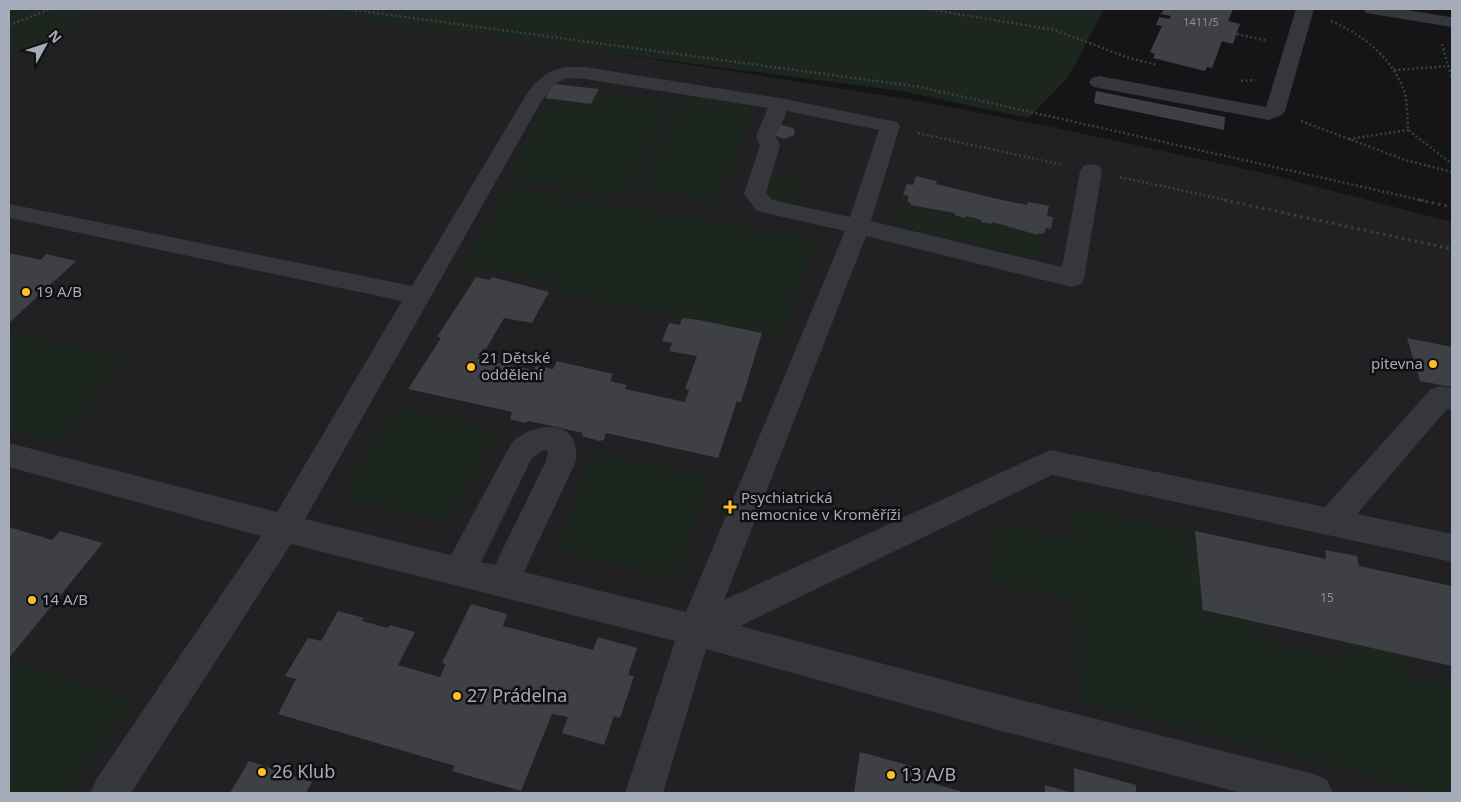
<svg xmlns="http://www.w3.org/2000/svg" width="1461" height="802" font-family="'Noto Sans',sans-serif">
  <style>
    .built { fill: #212124 }
    .green { fill: #1d261e }
    .building { fill: #3f4045 }
    .lines { fill: none; stroke-linecap: round; stroke-linejoin: round }
    .path-far1 { stroke: #3c3e44; stroke-width: 2.5; stroke-dasharray: 2 2.5; stroke-linecap: butt }
    .path { stroke: #3c3e44; stroke-width: 3; stroke-dasharray: 2.5 4; stroke-linecap: butt }
    .minor { fill: #36373d; fill-rule: evenodd }
    .poi-dot { fill: #ffbe25; stroke: #101012; stroke-width: 2 }
    .labels { text-anchor: middle; stroke-width: 5; stroke-linejoin: round; paint-order: stroke }
    .far-number-label { font-size: 11px; fill: #8c909c }
    .number-label { font-size: 12px; fill: #8c909c }
    .poi-label { font-size: 15px; fill: #a6abb9; stroke: #101012; text-anchor: start }
    .near-poi-label { font-size: 18px; fill: #a6abb9; stroke: #101012; text-anchor: start }
  </style>
  <rect width="100%" height="100%" fill="#151517"/>
  <!-- built -->
  <path class="built" d="M92,9H294L502,36L750,74L913,100L1056,128L1259,172L1452,222V793H9V64Z"/>
  <!-- green -->
  <path class="green" d="M9,9H92L9,64Z
    M277,9H1104L1069,76L1029,118L901,91Z
    M598,92L674,102L628,189L613,195L505,180L545,98L590,104Z
    M699,96L743,103L754,108L755,113C748,130 727,192 713,198C702,202 687,197 675,195C663,193 649,193 641,181L644,173L681,104Z
    M769,173L801,179L791,206L759,200Z
    M507,186L817,239L781,338L550,291L554,282L481,269L476,277L460,274Z
    M905,203L911,206L964,218L966,216L991,224L992,222L1028,231V233L1041,237L1042,233V260L893,224Z
    M9,332L125,359L58,445L9,432Z
    M397,405L499,430L449,523L354,500L344,487Z
    M595,451L710,477L679,569L658,575L554,550Z
    M1072,506L1200,534L1258,615L1261,640L1342,660L1338,634L1402,650L1408,675L1452,686V793H1432L1078,702L1075,603L990,582L995,523L1073,540Z
    M9,660L134,700L67,793H9Z"/>
  <!-- building -->
  <path class="building" d="M1164,9H1233L1228,21L1240,24L1233,44L1222,41L1212,68L1207,67L1205,71L1153,58L1155,54L1150,52L1162,26L1156,25L1159,17L1169,19L1171,16L1161,14Z
    M554,84L599,89L591,104L545,98Z
    M1096,91L1225,117L1224,130L1094,103Z
    M782,125L793,128L795,131L794,135L784,139L774,135L777,126Z
    M916,176L937,181L936,184L998,199L1027,205L1028,202L1049,206L1047,216L1053,217L1051,229L1046,228L1044,234L1039,233L1038,235L992,222V224L981,222L982,220L966,216L965,218L954,215L955,213L910,205L911,203L907,202L909,196L903,195L907,184L913,185Z
    M9,253L41,260L46,254L76,261L9,323Z
    M476,277L489,280L492,277L549,292L532,323L504,318L486,349L484,348L477,359L534,370L536,366L553,369L557,361L613,374L610,381L627,385L625,389L685,402L689,390L685,389L697,356L669,351L672,343L662,341L669,323L680,325L682,318L699,320L762,333L741,402L737,401L718,458L606,433L604,440L599,441L582,436L583,433L529,421L524,423L510,419L512,412L408,389L441,338L437,337Z
    M1407,338L1452,347V387L1420,381Z
    M9,527L52,540L60,531L103,543L9,658Z
    M1195,531L1326,559L1325,550L1357,556L1359,566L1452,586V666L1203,610Z
    M471,604L507,614L503,626L593,650L598,637L637,648L628,675L634,676L620,718L614,716L604,745L562,733L568,717L552,714L521,791L452,771L455,766L278,714L296,679L285,676L308,638L321,641L338,611L364,618L362,621L388,628L390,625L415,632L398,665L440,677L446,664L442,663Z
    M860,752L926,770L925,781L966,793H854Z
    M249,761L312,782L306,793H230Z
    M1074,768L1136,785V793H1074Z
    M1045,785L1072,793H1045Z"/>
  <g class="lines">
    <!-- path-far1 -->
    <path class="path-far1" d="M346,9L920,87L1425,201
      M927,9L1055,30L1126,57L1157,65
      M1331,21C1363,35 1389,55 1403,88C1408,99 1407,117 1408,130L1452,164
      M9,25L51,9
      M1237,34L1268,41
      M1442,44L1452,79
      M1394,70L1449,66
      M1241,81L1255,80
      M1301,121L1405,160L1452,172
      M918,133L1063,165
      M1349,139L1408,130
      M1120,177L1230,201"/>
    <!-- path -->
    <path class="path" d="M1224,200L1452,249
      M1419,200L1452,207"/>
    <!-- minor -->
    <path class="minor" d="M1296,9H1314L1285,111L1282,115L1269,120L1099,88L1092,86L1089,82L1092,78L1099,76L1266,107Z
      M1363,9H1402L1450,17H1452V27L1372,14L1366,13Z
      M567,67H585L780,98L897,122L900,126L871,221L1062,267L1080,171L1083,166L1091,164L1099,166L1102,171L1084,278L1081,284L1072,287L866,236L724,600L1050,450L1325,507L1431,389L1441,386L1452,388V410L1447,409L1357,514L1452,534V562L1052,475L740,626L1005,696L1314,774L1327,780L1333,793H1242L1005,732L706,649L663,793H625L675,641L291,544L131,793H90L96,780L261,536L9,467V443L277,512L402,301L9,218V204L412,286L526,95C538,79 547,70 567,67ZM567,78L585,79L768,108L756,136L760,146L744,194L757,211L845,231L686,612L524,572L576,461C581,418 536,421 512,442L451,555L305,519L542,100L556,83ZM787,111L879,130L850,217L772,200L766,193L780,146L776,136ZM544,450L548,451L546,461L495,565L481,562L532,458Z"/>
  </g>
  <!-- markers -->
  <g class="poi-dot">
    <circle cx="26" cy="292" r="5"/>
    <circle cx="1433" cy="364" r="5"/>
    <circle cx="471" cy="367" r="5"/>
    <path d="M727.5 499.5h5v5h5v5h-5v5h-5v-5h-5v-5h5z"/>
    <circle cx="32" cy="600" r="5"/>
    <circle cx="457" cy="696" r="5"/>
    <circle cx="262" cy="772" r="5"/>
    <circle cx="891" cy="775" r="5"/>
  </g>
  <g class="labels">
    <!-- far-number labels -->
    <g class="far-number-label">
      <text x="1201" y="26">1411/5</text>
    </g>
    <!-- number labels -->
    <g class="number-label">
      <text x="1327" y="602">15</text>
    </g>
    <!-- poi labels -->
    <g class="poi-label">
      <text x="36" y="297">19 A/B</text>
      <text x="481" y="363">21 Dětské<tspan x="481" dy="17">oddělení</tspan></text>
      <text x="1423" y="369" text-anchor="end">pitevna</text>
      <text x="741" y="503">Psychiatrická<tspan x="741" dy="17">nemocnice v Kroměříži</tspan></text>
      <text x="42" y="605">14 A/B</text>
    </g>
    <!-- near-poi labels -->
    <g class="near-poi-label">
      <text x="467" y="702">27 Prádelna</text>
      <text x="272" y="778">26 Klub</text>
      <text x="901" y="781">13 A/B</text>
    </g>
  </g>
  <!-- border -->
  <rect width="1461" height="802" fill="none" stroke="#a6abb9" stroke-width="20"/>
  <!-- north arrow -->
  <g transform="translate(45 45) rotate(50)" stroke="#101012" stroke-width="4" paint-order="stroke">
  <path d="M0-4L9 19L0 12L-9 19Z" fill="#a6abb9"/>
  <text y="-8" font-size="14" font-weight="bold" text-anchor="middle" fill="#a6abb9">N</text>
  </g>
</svg>
